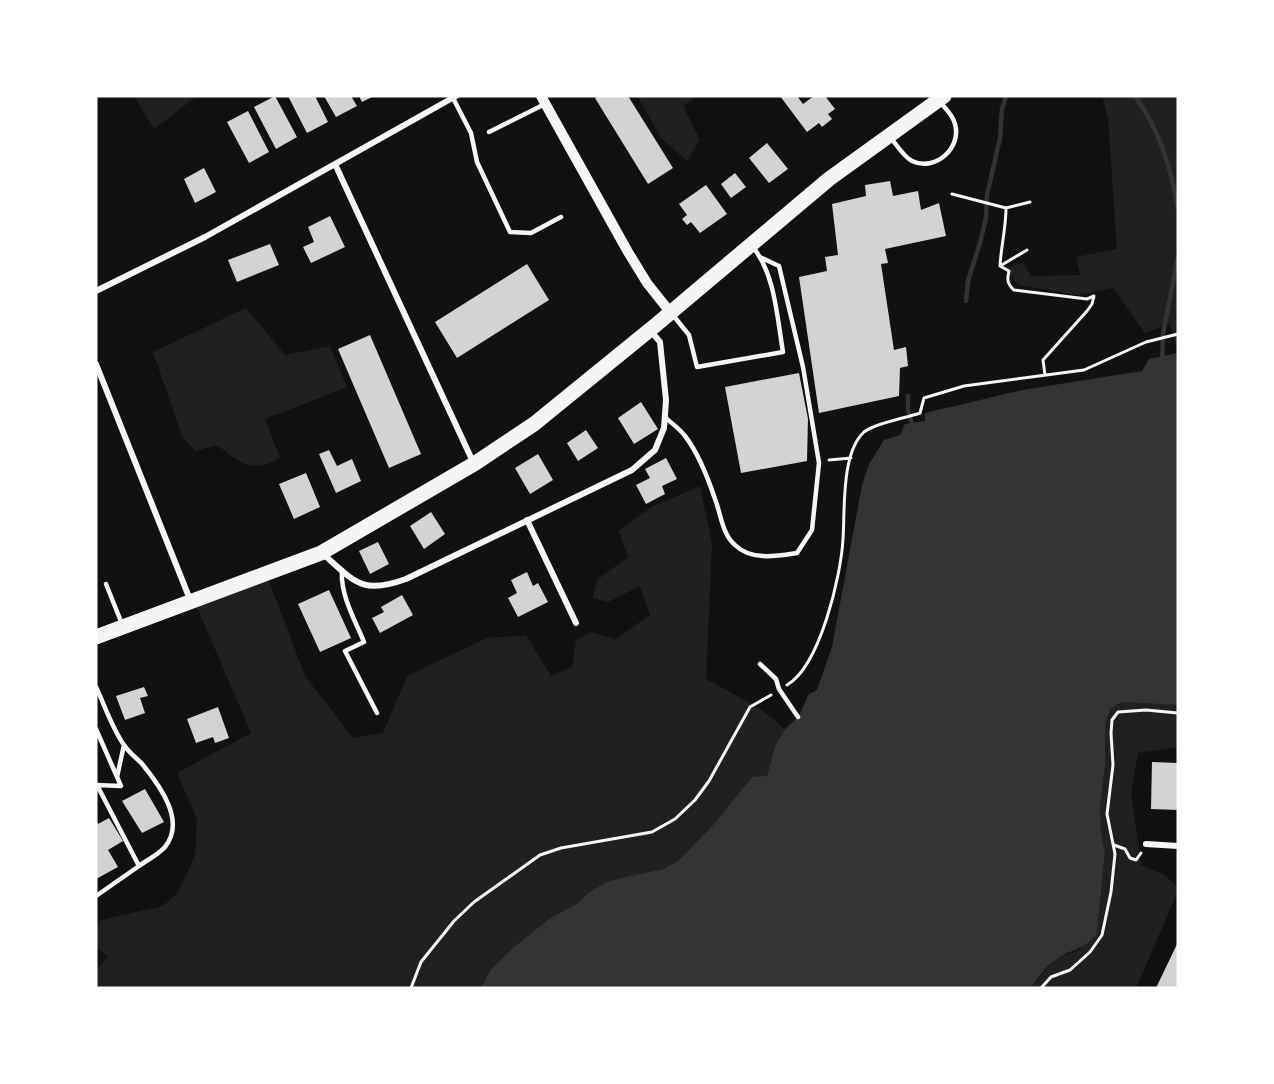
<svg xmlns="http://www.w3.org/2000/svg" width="1274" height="1084" font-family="'IBM Plex Sans',sans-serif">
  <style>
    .green { fill: #202020 }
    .water { fill: #333 }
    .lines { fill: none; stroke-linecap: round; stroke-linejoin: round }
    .stream { stroke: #333; stroke-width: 4.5 }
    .building { fill: #d3d3d3 }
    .path { stroke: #f5f5f5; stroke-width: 3 }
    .service { stroke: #f5f5f5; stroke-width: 4.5 }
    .minor { stroke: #f5f5f5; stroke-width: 6 }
    .tertiary { stroke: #f5f5f5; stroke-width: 10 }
    .primary { stroke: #f5f5f5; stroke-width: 15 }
  </style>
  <rect width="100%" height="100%" fill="#111"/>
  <!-- green -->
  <path class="green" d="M134,96H197L154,129Z
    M637,96H698L683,106L700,140L687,161L662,139Z
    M1102,96H1178V353L1170,324L1145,333L1113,288L1078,295L1018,285L1004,269L1023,263L1031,276L1080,275L1076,257L1117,249L1108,119Z
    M246,308L285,355L330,346L347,387L265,419L280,458C250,474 241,463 217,445L195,451L182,436L153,352Z
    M700,486L712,544L706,679L759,708L785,729L775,746L767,776L752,778L714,824L678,861L663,869L608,881L588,893L578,903L549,919L514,947L491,969L481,988H96V970L108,957L96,947V925L101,920L163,906L178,892L195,856L197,819L177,773L251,733L199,612L191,602L266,573L305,676L353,738L383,733L407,676L487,638L526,635L551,676L572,667L576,640L591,632L616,639L650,615L640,586L608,602L593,598L597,580L628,557L619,531L653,506Z
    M1122,702L1178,705V747L1138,753L1131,793L1141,865L1165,875L1178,888V891L1136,988H1031L1050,965L1059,957L1079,950L1097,933L1105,854L1101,832L1100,807L1105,766V732L1111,708Z"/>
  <!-- water -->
  <path class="water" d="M1178,353V705L1122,702L1111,708L1107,719L1105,732V766L1100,807L1101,832L1105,853L1097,933C1084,951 1072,948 1057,959C1046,966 1038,978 1031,988H481L491,969L514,947L549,919L578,903L588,893L608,881L663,869L678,861L714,824L752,777L767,776L775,746L785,729L798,717L809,694L817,690L832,647L862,485L869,464L884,440L900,435L905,424L925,421V413L1022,390L1142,371L1149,359Z"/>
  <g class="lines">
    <!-- stream -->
    <path class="stream" d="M1135,96C1159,129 1172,170 1178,210
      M966,301L968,281L980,243L986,218L987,195L1000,138L1002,109L1006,96
      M1162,361L1163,334L1178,257
      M908,396V410L912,424"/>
  </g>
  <!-- building -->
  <path class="building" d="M275,96L297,137L276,149L254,107Z
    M288,96H315L328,122L307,133Z
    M324,96H351L357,106L336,117Z
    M359,96H374L362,102Z
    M599,96H628L673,168L648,184L595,98Z
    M780,96H797L803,104L814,96H825L835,109L828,114L832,119L822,127L819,123L807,132Z
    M248,111L269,152L249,163L227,122Z
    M767,143L788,169L769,183L749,158Z
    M204,168L216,192L195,203L184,179Z
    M735,173L746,187L731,198L721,184Z
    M890,181L893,196L918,191L921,210L939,203L946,236L885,249L888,263L881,264L894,350L906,347L908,366L900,368L899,396L819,413L799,277L827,271L825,257L838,255L832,204L866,196L865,185Z
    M706,185L727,214L700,233L691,222L687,225L682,219L687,215L679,204Z
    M330,216L345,247L311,263L303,247L314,242L308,227Z
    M270,244L279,265L237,282L228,260Z
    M527,264L549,300L457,358L435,322Z
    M370,335L421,454L389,468L338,349Z
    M799,373L808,419L807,461L741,473L725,387Z
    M641,402L658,429L634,444L618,418Z
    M586,430L598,448L578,461L567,443Z
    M329,450L337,466L352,459L361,481L336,493L319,454Z
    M538,454L553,480L530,494L515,468Z
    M666,458L677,479L662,486L665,494L646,504L636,485L650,478L645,469Z
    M306,473L320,507L294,519L279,484Z
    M431,512L445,534L424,549L410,526Z
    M378,542L389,564L370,574L359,551Z
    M527,572L533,586L538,583L548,602L518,617L508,598L517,593L511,580Z
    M329,590L351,638L320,652L298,604Z
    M402,595L413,615L380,633L372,618L384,612L381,607Z
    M144,687L148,696L140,698L145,713L125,720L116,696Z
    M218,707L229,738L215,743L213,737L196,743L187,719Z
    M1152,762L1178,763V810L1151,809Z
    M145,789L164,822L142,833L122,801Z
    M109,818L123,841L108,850L118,867L96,879V819L98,824Z
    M1178,942V988H1156Z"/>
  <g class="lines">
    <!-- path -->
    <path class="path" d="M952,194L1006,208L1030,202
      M1027,250L1000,266L1009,271C1007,279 1007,284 1014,290L1087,299L1094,296L1092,304L1087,311L1043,360L1045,375
      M1000,266C1001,246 1006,228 1006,208
      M829,460L851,458
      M787,685C820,666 841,576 843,539C845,510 841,453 864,432C875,423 906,418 920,413L924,398L964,386L1084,370L1146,342L1178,334
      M1114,845L1125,849L1130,858L1136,860L1141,853
      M411,988L421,962L454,921L474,902L540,855L561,848L652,832L675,819L695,800L709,781L750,707L771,695
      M1041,988L1051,977L1070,970L1090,952L1102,935L1111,892L1115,854L1107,814L1113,765L1111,733L1112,720L1118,712L1146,710L1178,713"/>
    <!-- service -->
    <path class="service" d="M453,98L471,133L477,162L510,232L531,233L561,217
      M489,132L545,104
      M890,137C896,144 904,157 912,161C935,172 962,148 955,124C953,115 945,108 939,101
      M672,314L689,335L697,367L783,352C777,317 775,273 752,246
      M665,417C671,423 680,429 685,436C699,454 708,478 715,499C721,514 722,534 735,545C751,561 777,556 797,553L812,530L819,463L803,367L779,266L762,258
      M342,570C340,595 355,620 364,642L345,651L377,713
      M106,584L122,624
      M760,664L776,679L779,689L798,717
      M96,687C105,706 112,728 124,745C129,753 137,758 143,765C160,786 186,821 165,847C158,855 147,860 139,866
      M96,729L121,786L96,785
      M117,777L124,745
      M96,896L139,866L97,785"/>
    <!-- minor -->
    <path class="minor" d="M335,164L474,464
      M96,291L205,237L456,96
      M96,364L191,602
      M527,520L576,623
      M323,554C355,582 362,595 406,579L632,470L655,450L664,428L666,400L660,342L650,330
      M1146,844L1178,846"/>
    <!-- tertiary -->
    <path class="tertiary" d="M541,96L628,252L647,283L670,312"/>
    <!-- primary -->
    <path class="primary" d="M96,637L321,553L474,464L534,424L657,324L829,179L944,96"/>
  </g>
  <!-- border -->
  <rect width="1274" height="1084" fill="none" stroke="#ffffff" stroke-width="195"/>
</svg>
